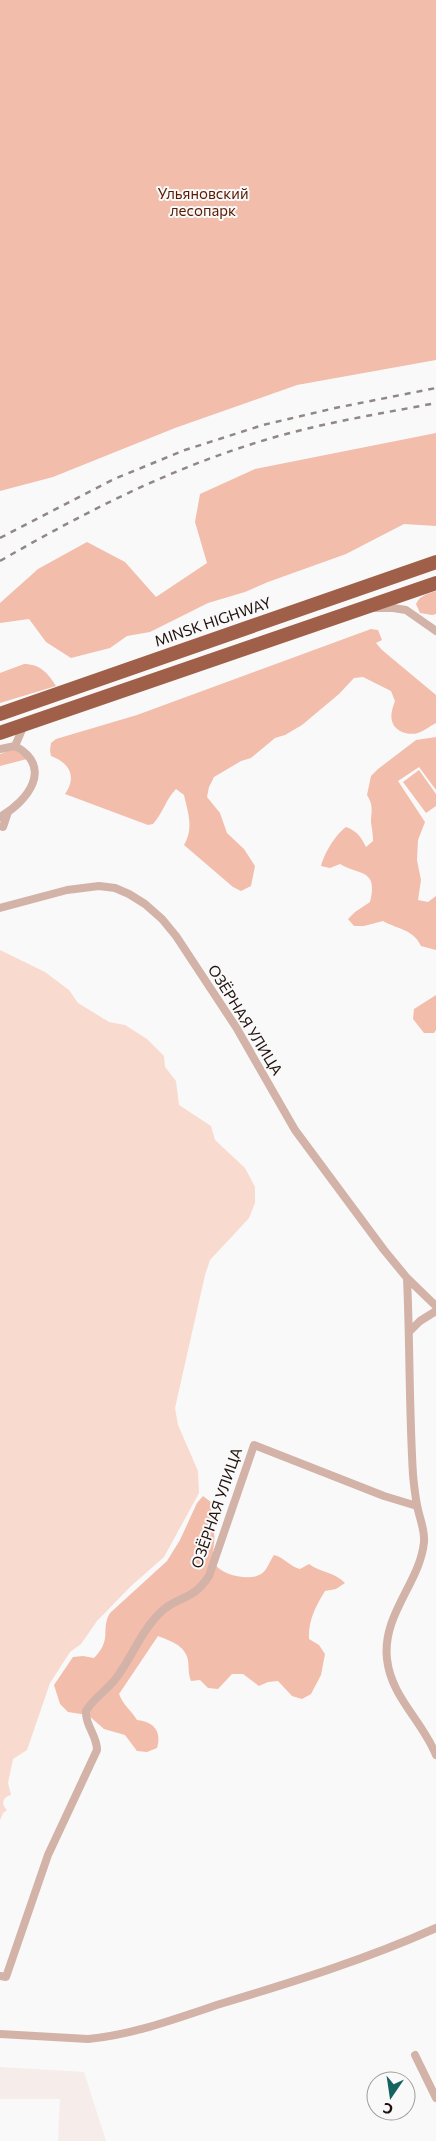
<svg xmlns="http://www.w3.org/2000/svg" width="436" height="2141" font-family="Commissioner,sans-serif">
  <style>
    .built { fill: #f6ece9 }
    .green { fill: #f2bdab }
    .water { fill: #f8dacf }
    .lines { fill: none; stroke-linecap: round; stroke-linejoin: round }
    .street { stroke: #d3b2a7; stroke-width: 8 }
    .highway { stroke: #a05f48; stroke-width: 14 }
    .rail { stroke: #8f8886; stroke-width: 2.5; stroke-dasharray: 6 6; stroke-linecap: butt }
    .labels { text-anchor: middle; stroke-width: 4; stroke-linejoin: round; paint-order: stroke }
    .park-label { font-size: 15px; fill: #591a02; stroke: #f9f9f9 }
    .street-label { font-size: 15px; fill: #20120e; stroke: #f9f9f9 }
  </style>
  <rect width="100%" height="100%" fill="#f9f9f9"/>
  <!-- built -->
  <path class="built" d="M0,2067L84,2072L106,2141H58L60,2099H0Z"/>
  <!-- green -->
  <path class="green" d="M0,0H436V360L297,385L175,428L53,477L0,491Z
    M436,433V526L404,524L346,554L268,582L245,592L208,603L150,632L127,636L110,648L71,658L46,642L29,619L0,623V603L38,569L87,542L125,562L156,597L207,563L195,522L200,494L255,469Z
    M436,591V614L432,615L420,613L416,604C420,595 428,594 436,591Z
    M371,629L378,630L382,640L376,643L382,650L436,695V723C430,726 424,731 418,733C408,736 394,731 392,721C390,714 393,707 395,701L391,691L363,677L354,678L339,694L302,725L285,735L275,738L251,758L241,761L214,777L209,787L207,797L220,813L227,833L244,849L255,866L251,886L241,891L233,887L184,845C194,828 188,813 184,795L176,789C166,799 163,813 153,824L148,825L65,794C77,777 70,763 51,756L50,750L51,743L56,739L137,715Z
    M24,664C40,664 48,673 56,686L0,703V673Z
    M436,737V790L419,767L398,781L425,822L418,840L417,860L421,880L418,900L428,902L436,896V950L421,946C413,929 397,929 383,921L364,926H354L348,919L355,912L370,902C378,869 361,876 340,864L330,868L321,866C324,854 335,835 346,827C357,831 361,837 366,847L373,841C373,835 372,829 371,823C371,811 374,806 367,795L371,776L378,769L416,740Z
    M11,750H15L27,759L0,766V754Z
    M419,770L436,794V806L426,813L403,782Z
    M436,995V1030L434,1033H424L413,1019L414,1009Z
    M203,1496L212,1503C210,1514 212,1522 214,1533C216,1543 210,1555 215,1564C222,1576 251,1581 261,1574C267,1571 270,1560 274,1555C285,1558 289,1566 300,1569L309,1564C321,1573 335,1572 345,1583L336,1589L325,1591C316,1606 308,1620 309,1639L319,1645L325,1654L321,1675L311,1694L302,1699L292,1696L278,1681L268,1682L259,1686L243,1674H232L218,1689L208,1688L200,1680L191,1681C188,1673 189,1668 188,1660C185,1645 170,1641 158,1636L119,1694C123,1705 131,1710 137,1720C154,1722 162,1731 157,1748L147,1752L137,1751L125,1735L104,1729L88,1715L68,1712L60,1704L54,1685L73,1657L83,1656L94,1658C113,1639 100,1630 110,1613L167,1561L180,1540L197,1503Z"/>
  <!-- water -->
  <path class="water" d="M0,950L45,972L69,990L78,1003L109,1022L125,1025L147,1039L164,1056L165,1067L176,1081L179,1105L211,1126L215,1140L245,1168L255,1187V1203L249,1218L210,1260L205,1275L175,1408L178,1425L198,1471L199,1493L164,1557L131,1586L97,1621L81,1644L70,1652L50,1683L27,1750L13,1759L8,1783L11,1795C2,1797 1,1805 7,1810L3,1813L0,1820Z"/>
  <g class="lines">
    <!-- street -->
    <path class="street" d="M375,608H393L406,610L436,631
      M0,749L15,746L24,725
      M0,817C28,801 54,767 15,746
      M3,827L8,812
      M0,908L67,890L99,886L115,888L129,894L145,904L162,919L176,936L236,1027L295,1130L384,1250L407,1278L436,1306
      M407,1278C410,1344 409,1409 413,1475C414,1485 415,1495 417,1505C419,1517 425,1529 424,1542C420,1583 382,1614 387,1659C391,1697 422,1720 436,1755
      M409,1332L420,1321L436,1311
      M0,1976L6,1977L48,1855L97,1750C97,1735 85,1726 86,1711C94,1697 108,1690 117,1677C133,1655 142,1629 163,1610C181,1595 192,1601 209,1576L254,1445L384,1496L417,1506
      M0,2034L88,2039C133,2035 177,2018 220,2004C293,1982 367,1959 436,1928
      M415,2055L436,2098"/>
    <!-- highway -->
    <path class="highway" d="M0,714L436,562
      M0,733L436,583"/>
    <!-- rail -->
    <path class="rail" d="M0,538L114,479L185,450L263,425L335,408L436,388
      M0,561C85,512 171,468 265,440C321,423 379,414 436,403"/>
  </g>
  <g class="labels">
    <!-- park labels -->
    <g class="park-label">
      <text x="203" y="199">Ульяновский<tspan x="203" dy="17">лесопарк</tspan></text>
    </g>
    <!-- street labels -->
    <g class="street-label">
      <text transform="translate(213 622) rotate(-19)" y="5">MINSK HIGHWAY</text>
      <text transform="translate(245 1020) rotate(58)" y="5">ОЗЁРНАЯ УЛИЦА</text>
      <text transform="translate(217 1508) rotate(-71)" y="5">ОЗЁРНАЯ УЛИЦА</text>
    </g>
  </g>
  <!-- north arrow -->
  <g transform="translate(391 2096) rotate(193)"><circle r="24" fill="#f9f9f9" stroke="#a29d9b"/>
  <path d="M0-4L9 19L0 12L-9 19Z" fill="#15635f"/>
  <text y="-8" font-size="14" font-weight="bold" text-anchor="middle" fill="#20120e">С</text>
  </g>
</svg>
